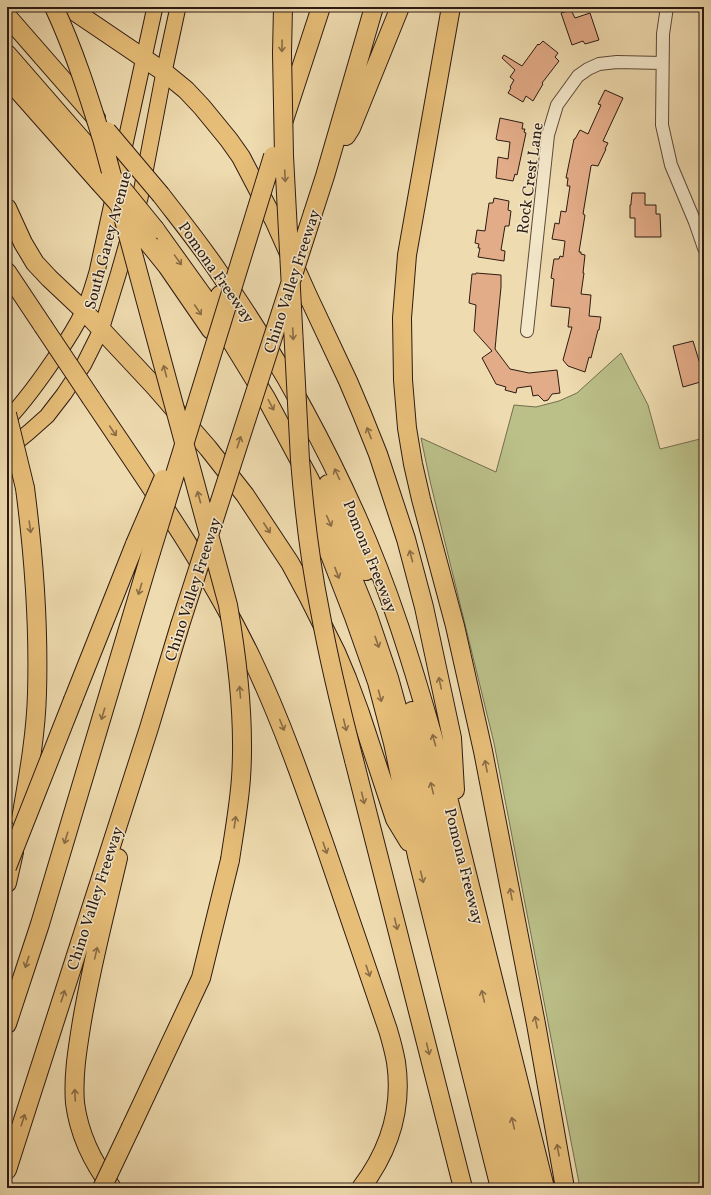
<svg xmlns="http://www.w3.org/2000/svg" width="711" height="1195" font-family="Vollkorn,serif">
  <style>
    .green { fill: #bbc089; stroke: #746d4e }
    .building { fill: #e3ac88; stroke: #2c1a13 }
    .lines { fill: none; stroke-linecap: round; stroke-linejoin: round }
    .minor-casing { stroke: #5c4a3a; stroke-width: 14 }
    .major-casing { stroke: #2c1a13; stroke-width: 17 }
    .highway-casing { stroke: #2c1a13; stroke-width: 20 }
    .minor { stroke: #f4e8cb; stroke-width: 12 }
    .major { stroke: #e7be78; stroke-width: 15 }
    .highway { stroke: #e7be78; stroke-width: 18 }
    .highway-bridge-casing { stroke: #2c1a13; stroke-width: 20; stroke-linecap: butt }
    .highway-bridge { stroke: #e7be78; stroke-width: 18 }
    .oneway { stroke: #8a6c46 }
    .labels { text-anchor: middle; stroke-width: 3; stroke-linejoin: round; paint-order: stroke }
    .street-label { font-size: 16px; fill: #2c1a13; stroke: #f4e8cb }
  </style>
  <rect width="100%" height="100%" fill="#eedbaf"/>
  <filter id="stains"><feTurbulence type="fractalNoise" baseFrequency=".005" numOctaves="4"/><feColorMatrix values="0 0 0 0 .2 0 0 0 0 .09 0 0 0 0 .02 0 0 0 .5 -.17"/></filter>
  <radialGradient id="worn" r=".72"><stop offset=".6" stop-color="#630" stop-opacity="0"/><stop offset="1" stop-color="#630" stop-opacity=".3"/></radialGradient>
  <!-- green -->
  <path class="green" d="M621,353L648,405L660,449L704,438V1188H580L494,743L430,481L421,438L496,472L514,405L536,407L559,401L577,393Z"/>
  <!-- building -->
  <path class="building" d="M571,10L575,18L590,13L599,40L585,44L583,41L572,45L561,13Z
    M543,41L558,53L555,57L559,61L542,83L543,84L533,101L526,96L523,102L508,93L511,88L510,87L514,80L510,77L515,70L502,58L504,55L522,66L538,44L539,45Z
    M605,90L623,98L603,141L608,143L605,149H606L598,166L592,165L591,166L583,214L585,215L579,252H581V254L585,255L583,273H584L581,294L591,295L589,316L601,317L599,330H598L591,358L589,357L585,372L568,366L563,360L572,327H568L570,308L551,306L554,279L551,278L554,259H559L560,256L563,257L565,241L552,239L555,223L559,224L561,211L566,212L570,186H567L568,178H566L574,139H575L580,130L588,134L601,105L598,104Z
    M500,118L523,123L522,129H525L524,132L526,133L517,175L515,174L513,181L496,178L498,157L508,159L510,142L497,140L496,139Z
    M632,193H645V205H656V214H660L661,237H635V218H630V205H631V203Z
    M494,198L509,201L508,210L511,211L509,226H505L501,250L505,251L504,261L478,257L480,248H478L479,244L475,243L477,230L485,231L489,203H493Z
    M476,273L501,275V287L496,338V339L495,349L510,369L529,373L557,370L560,393L552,394L548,400L544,401L538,395L533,396L531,386L517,388L516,393L505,390L506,387L496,384L482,358L492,351L474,331L476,305L469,303L472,274H476Z
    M693,341L700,364L702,363L704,369V381L683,387L673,346Z"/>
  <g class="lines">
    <!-- minor casing -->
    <g class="minor-casing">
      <path id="minor" d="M667,7L663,34L662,125L671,165L695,222L704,248
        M527,331L548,135L557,105L578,76L588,69L599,64L617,62L662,63"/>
    </g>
    <!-- major casing -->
    <g class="major-casing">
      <path id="major" d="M7,420C27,399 43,376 59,352C68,339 76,326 83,312C89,300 93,285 97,272L155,7
        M7,450L29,432L47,416L64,394L84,364L101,330L118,275L140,198L164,72L178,7"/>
    </g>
    <!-- highway casing -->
    <g class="highway-casing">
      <path id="highway" d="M68,7L164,72L186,90L202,107L229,140L241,157L274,220L308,296L348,381L362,414L378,454L406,539L424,607L452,738L455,790
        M451,7L407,255L402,318L403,380L407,428L413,464L421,499L455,626L483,751L536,1024L565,1188
        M7,16L96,118
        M7,54L102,163
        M7,78L99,182
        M284,120L321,7
        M346,136L351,128L400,7
        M161,195C181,221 202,247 220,274C273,350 319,432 357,517C389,588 412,663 433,737L545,1188
        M7,208L23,243L35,263L49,278L84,311L155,387L208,448L245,495L290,563L309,598L336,652L347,678L360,713L395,819L409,842
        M313,213L325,176L374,7
        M155,229L206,300L266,398L310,480L331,525L368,616L389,678L412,762L514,1188
        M150,245L167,266L211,330
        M7,272L43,326
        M220,295L259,356
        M91,398C148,483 208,567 252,659C281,720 303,783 325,846C346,907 367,969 388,1030C391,1040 394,1051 396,1062C403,1109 389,1151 361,1188
        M328,484L366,571
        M305,499L330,555L354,617L377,682L393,743L417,856L500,1188
        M73,700L135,544
        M412,711L470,943L528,1188
        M354,760L463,1188
        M21,819C28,778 36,735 37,693C39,623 34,557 25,488
        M7,883L14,852
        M7,1024L40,924L151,552
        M131,1127L201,978L230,860
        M7,1170L149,728L180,625
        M112,1188C93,1163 79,1134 75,1103C73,1077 77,1052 81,1027C90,970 105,914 118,858"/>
    </g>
    <!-- minor -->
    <use href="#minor" class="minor"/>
    <!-- major -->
    <use href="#major" class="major"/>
    <!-- highway -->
    <use href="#highway" class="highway"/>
    <!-- highway-bridge casing -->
    <g class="highway-bridge-casing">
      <path id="highway-bridge" d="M54,7C74,50 88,94 102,139L228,605C238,662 245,720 241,778C239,806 234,833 230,860
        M283,7L282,53L284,156L300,460C304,510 310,561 320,611C329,661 341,710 354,760
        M107,131L161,195
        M116,181L155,229
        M99,182L116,201L150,245
        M43,326L91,398
        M7,414L25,488
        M135,544L163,479
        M151,552L273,156
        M180,625L313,213
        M7,867L73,700
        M102,1188L131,1127"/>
    </g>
    <!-- highway-bridge -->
    <use href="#highway-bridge" class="highway-bridge"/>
  </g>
  <!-- one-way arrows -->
  <defs><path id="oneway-shaft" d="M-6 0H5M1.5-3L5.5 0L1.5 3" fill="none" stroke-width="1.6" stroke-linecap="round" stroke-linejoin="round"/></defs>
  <g class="oneway">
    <use href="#oneway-shaft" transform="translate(282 46) rotate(91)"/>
    <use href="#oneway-shaft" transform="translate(285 176) rotate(87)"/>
    <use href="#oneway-shaft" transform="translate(178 260) rotate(54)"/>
    <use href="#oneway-shaft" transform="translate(198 310) rotate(56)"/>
    <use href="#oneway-shaft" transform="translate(293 334) rotate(87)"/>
    <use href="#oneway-shaft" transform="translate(165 371) rotate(-105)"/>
    <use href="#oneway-shaft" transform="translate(271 405) rotate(62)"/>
    <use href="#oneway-shaft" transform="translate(113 431) rotate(56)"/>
    <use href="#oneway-shaft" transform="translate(369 433) rotate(-111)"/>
    <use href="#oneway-shaft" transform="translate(239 442) rotate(-72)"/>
    <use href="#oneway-shaft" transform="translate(337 474) rotate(-115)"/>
    <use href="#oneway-shaft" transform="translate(199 497) rotate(-105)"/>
    <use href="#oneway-shaft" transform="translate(329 521) rotate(66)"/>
    <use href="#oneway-shaft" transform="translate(30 527) rotate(82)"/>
    <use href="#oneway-shaft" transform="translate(267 528) rotate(57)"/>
    <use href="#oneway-shaft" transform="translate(411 556) rotate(-105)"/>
    <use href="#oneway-shaft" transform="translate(337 573) rotate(69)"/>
    <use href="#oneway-shaft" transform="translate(140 589) rotate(107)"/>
    <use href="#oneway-shaft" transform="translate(377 642) rotate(71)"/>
    <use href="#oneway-shaft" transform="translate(440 683) rotate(-102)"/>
    <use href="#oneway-shaft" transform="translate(240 692) rotate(-95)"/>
    <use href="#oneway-shaft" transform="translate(380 696) rotate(75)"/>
    <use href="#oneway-shaft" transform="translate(103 714) rotate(107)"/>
    <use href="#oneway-shaft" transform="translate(282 725) rotate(68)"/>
    <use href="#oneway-shaft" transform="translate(345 725) rotate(76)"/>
    <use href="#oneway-shaft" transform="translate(434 740) rotate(-105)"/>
    <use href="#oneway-shaft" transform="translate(486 766) rotate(-101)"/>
    <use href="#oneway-shaft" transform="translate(432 788) rotate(-104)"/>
    <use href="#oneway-shaft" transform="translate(363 798) rotate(76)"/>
    <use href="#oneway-shaft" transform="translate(235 822) rotate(-82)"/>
    <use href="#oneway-shaft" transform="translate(66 838) rotate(107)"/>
    <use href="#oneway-shaft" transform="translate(325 848) rotate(71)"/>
    <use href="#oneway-shaft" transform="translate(422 877) rotate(76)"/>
    <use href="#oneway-shaft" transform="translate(511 894) rotate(-101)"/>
    <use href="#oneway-shaft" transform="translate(396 924) rotate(76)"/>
    <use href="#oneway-shaft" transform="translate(96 953) rotate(-77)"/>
    <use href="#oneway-shaft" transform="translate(27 962) rotate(108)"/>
    <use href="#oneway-shaft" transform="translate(368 971) rotate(71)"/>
    <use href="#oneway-shaft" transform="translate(63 996) rotate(-72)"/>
    <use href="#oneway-shaft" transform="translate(483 996) rotate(-103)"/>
    <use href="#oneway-shaft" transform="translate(536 1022) rotate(-101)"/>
    <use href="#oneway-shaft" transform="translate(428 1049) rotate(76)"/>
    <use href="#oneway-shaft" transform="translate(75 1095) rotate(-93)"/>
    <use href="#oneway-shaft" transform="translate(23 1120) rotate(-72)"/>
    <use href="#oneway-shaft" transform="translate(513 1123) rotate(-103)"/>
    <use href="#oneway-shaft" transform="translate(558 1150) rotate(-100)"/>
  </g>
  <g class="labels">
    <!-- street labels -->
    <g class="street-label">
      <text transform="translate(529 178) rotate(-82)" y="6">Rock Crest Lane</text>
      <text transform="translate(107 240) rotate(-75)" y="6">South Garey Avenue</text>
      <text transform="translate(217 272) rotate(55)" y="6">Pomona Freeway</text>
      <text transform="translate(291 281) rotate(-72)" y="6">Chino Valley Freeway</text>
      <text transform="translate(371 556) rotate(68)" y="6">Pomona Freeway</text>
      <text transform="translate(192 589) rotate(-72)" y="6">Chino Valley Freeway</text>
      <text transform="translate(465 866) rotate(76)" y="6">Pomona Freeway</text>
      <text transform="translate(94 898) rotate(-72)" y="6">Chino Valley Freeway</text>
    </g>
  </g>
  <!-- margin -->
  <rect width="711" height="1195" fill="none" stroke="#eedbaf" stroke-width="24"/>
  <rect x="8" y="8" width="695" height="1179" fill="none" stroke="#2c1a13" stroke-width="2"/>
  <rect x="12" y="12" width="687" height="1171" fill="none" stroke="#2c1a13"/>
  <rect width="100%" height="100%" filter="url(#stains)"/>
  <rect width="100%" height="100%" fill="url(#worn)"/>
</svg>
